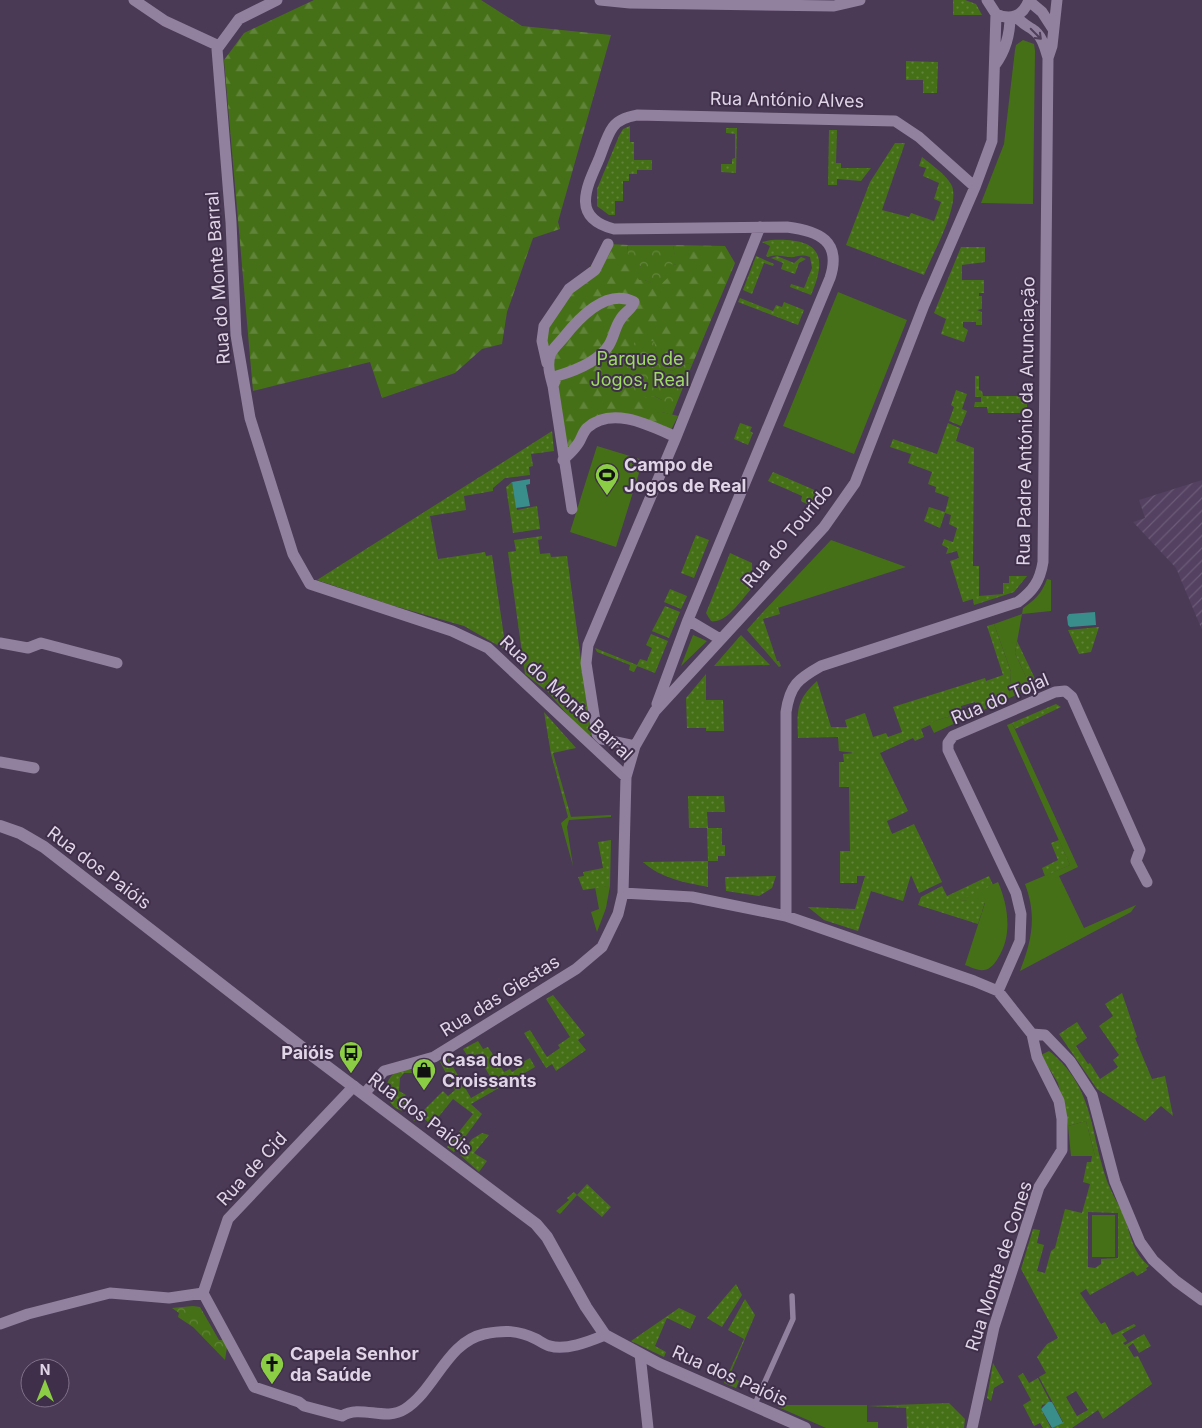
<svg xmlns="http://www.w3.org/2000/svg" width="1202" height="1428" font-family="Inter,sans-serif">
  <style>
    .industrial { fill: url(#industrial-furrows) }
    .grass { fill: #467017 }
    .forest { fill: url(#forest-firs) }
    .park { fill: url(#park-crowns) }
    .garden { fill: url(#garden-dots); fill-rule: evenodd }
    .water { fill: #398e8b }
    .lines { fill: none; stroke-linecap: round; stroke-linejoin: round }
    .lane { stroke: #92809f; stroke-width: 5.5 }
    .street { stroke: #92809f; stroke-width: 11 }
    .secondary { stroke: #92809f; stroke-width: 12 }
    .oneway { stroke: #503f5b }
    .labels { text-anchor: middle; stroke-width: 4; stroke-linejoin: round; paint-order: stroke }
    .street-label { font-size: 18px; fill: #dfd5e6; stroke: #402f4a }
    .park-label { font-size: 18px; fill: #9ddb63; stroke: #402f4a }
    .poi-label { font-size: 18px; font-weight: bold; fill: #dfd5e6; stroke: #402f4a; text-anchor: start }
  </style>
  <defs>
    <pattern id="industrial-furrows" width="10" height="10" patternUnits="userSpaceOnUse" patternTransform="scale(1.25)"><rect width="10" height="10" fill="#544061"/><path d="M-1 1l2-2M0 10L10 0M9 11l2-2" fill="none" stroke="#6c5b78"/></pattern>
    <pattern id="forest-firs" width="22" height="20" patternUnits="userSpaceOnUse" patternTransform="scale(1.25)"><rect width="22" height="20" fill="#467017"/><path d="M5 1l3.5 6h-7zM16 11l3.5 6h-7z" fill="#608439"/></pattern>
    <pattern id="park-crowns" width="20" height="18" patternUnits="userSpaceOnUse" patternTransform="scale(1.25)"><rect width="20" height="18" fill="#467017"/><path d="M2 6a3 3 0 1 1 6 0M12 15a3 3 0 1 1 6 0" fill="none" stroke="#608439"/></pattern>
    <pattern id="garden-dots" width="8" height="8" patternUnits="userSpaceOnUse" patternTransform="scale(1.25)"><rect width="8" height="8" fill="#467017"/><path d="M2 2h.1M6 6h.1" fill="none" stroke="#608439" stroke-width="1.8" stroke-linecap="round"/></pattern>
  </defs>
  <rect width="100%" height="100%" fill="#4a3a55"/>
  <!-- industrial -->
  <path class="industrial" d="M1202,480V630L1176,568L1133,522L1145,518L1139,500Z"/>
  <!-- grass -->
  <path class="grass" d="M1023,40L1034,44L1035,51L1033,204L981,203L1004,144L1015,50L1016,45Z
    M838,292L907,320L854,454L783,426Z
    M597,446L643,460L616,547L570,532Z
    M831,540L906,567L762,613Z
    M1047,579L1051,580V611L1022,614L1015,653L1031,688L934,733L930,725L921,729L919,726L1009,697L1011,672L994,624L1022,614L1023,608C1035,600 1042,593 1047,579Z
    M693,635L707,641L681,666Z
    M1012,723L1078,867L1059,876L1084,928L1136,905L1131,912L1020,971C1032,940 1037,916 1025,884L1070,865L1007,725Z
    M611,815V817L569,820L567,827L573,866L561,823L568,817Z
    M998,882C1008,905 1013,935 998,958C995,963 991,969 984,970C978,971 971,967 965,965L985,903L959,900Z
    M610,886L606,908L597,932L591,912L599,909L595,887Z
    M1086,1121L1095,1156H1071L1068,1126Z
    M1092,1215H1115V1257H1092Z
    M782,1405H867V1422H878V1428H826L778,1407Z"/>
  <!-- forest -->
  <path class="forest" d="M314,0H481L522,26L611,35L558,222L560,229L533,238L507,312L502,344L482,349L455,373L382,398L370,362L253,391L224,60L244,33Z
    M608,244L628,245C624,258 633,256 639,264C643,269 644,275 645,280L658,286L670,263L676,265L673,245L725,246L735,263L692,365L687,363L672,371C657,365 658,355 653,341L654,396L662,400V412L678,416L669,434L638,421L602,420L563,460L544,326Z"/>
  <!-- park -->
  <path class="park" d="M628,245H673L677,265L670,264L673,273L658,287L645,280H639L635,274L641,267C634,258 624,259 628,245Z
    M654,341C657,355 658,365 672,371L687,363L692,365L672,415L662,412V400L654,396L647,398L626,387L615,369L616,363L635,342Z
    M193,1306L200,1307L219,1340H224L227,1347L225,1360L193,1327L178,1317L179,1313L172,1308Z"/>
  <!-- garden -->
  <path class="garden" d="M953,0H965L976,4L982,15H953Z
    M906,61L938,62L937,93H923V80H906Z
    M630,126V142H634V160H652V170H637V174H629V181H623V201H615V215H609L597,206V189L619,136L623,129Z
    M726,128H737L736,173L721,172V164H732V159L735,158V134L726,133Z
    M829,130H837L836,163H841V168H871L861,181L837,179V185H828Z
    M895,143H905L882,210L909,217L911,213L934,221L941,202L934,199L939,183L923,176L926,168L919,166L922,157C932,165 944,173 951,184C962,203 932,255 924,275L846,245L870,182Z
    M771,240C816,238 830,252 811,295L790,287L791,284L804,288L812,268L810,257C799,253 797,258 789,257C780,256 777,254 768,257L766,256L770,246L762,242Z
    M961,247H985V262L962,265V280H984V293H979V296H982V309L977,310L982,312V325H976V322H963V327L968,330L964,342L941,334L946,319L934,313Z
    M756,256L774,264L773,266L764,263L752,294L743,290Z
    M777,256L794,263L801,257L806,259L799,263L795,274L781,269L783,263L771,258Z
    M740,298L773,311L776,305L782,307L784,302L804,310L798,325L738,302Z
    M975,376H979V390L982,391L983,396H1027V413H988L987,407H974L975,402H981V397H975Z
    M956,390L967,394L962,409L967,411L961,426L949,421L954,407L951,405Z
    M740,423L752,427L750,431L753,433L748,445L734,439Z
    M948,423L960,428L956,441L974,448L973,566H979V596L1003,594V583H1009V576H1027L1014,592L974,605L973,599L963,602L950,561L959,558L957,551L946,554L948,548L942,545L944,539L953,542L957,528L949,524L951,515L945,513L940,528L924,521L929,507L945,512L949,497L935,492L936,487L928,484L932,472L908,463L911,454L890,447L893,439L937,454Z
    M552,431L554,451L531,454L533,466L529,467L530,475L505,478L493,488V491L464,496L466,510L430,516L438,559L485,552L486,556L492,555L506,650L464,626L391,605L317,580Z
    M773,472L819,492L809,505L801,501L802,496L768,481Z
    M512,482L517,510L537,506L540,529L513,533L506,487Z
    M696,535L709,540L694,578L681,573Z
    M542,536V539L538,540L540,554L550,553L551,557L567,556L591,735L589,736L584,734L548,692L525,674L508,552L516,551L514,540Z
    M730,553L752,563L753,587C743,597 727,624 711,621L706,613Z
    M670,589L687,596L681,609L664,602Z
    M665,606L680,612L669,638L652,631Z
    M778,607L780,614L763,619L777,661H779L781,666L779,667L747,630L762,613Z
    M994,624L1011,672L1009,697L977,708L975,702L961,706L962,712L920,726L924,737L915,741L913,738L880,753L908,811L887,821L892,834L914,824L942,882L919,893L911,875L903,901L871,891L858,931L824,920L808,907L855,909L865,876H857V883H840V851H850L849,787H839V762H844L843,754L855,753L839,751L838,737L798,738C797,711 796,700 817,681L831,727H847L845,720L865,713L873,737L886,733L888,737L902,732L893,707L985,678L986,681L1003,675L987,626Z
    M1099,627L1091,652L1079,654L1068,630Z
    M651,634L668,641L655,673L637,666L634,672L629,670L630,665L597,652L595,648L637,665L640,659L647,661L652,648L646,645Z
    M741,635L770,665L714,666Z
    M1017,641L1038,685L1031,688L1015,653Z
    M706,674V700H723L724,731H706V728H687L686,698Z
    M1056,704L1061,707L1015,729L1012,723Z
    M544,712L576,748L553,753L571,817H568L551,754Z
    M688,796H724L725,812H707L708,828H722V845H725V856H718V861H708V887C684,882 662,879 643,862L708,861L707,828H689Z
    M611,840L610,886L583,890L578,877L584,876L583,872L603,868L598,842Z
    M1059,840L1070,865L1045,876L1042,868L1058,860L1051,843Z
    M776,876L772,888L759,896L726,891L725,877Z
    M989,876L993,885L960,900L985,902L978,924L918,905L921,897L942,886L947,896Z
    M1122,993L1137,1037L1135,1038L1152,1079L1165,1076L1173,1116L1161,1106L1145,1121L1097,1089L1059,1034L1077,1022L1087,1038L1076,1046L1088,1064L1090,1063L1100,1079L1118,1067L1113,1060L1119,1055L1099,1026L1113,1016L1105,1004Z
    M553,995L585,1035L578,1040L586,1050L556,1071L552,1064L546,1068L524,1033L530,1030L547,1057L560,1048L558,1045L570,1037L546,999Z
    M478,1041L483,1049L488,1047L504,1072L510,1069L512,1072L520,1067L519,1064L530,1058L535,1067L471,1104L482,1114L454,1152L447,1147L473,1114L453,1099L432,1125L423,1118L413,1121L443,1091L448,1096L455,1090L440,1062L448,1058L471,1098L492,1086L489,1080L491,1078L477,1054L469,1058L463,1049Z
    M1049,1051C1097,1089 1089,1137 1110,1188C1114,1198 1120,1206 1124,1216C1131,1235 1132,1252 1149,1266L1146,1268L1147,1270L1137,1276L1133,1271L1090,1295L1086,1289L1080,1293L1101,1324L1105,1322L1112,1335L1134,1324L1136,1326L1122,1334L1127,1341L1123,1343L1125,1345L1144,1334L1151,1346L1139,1353L1133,1343L1128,1347L1134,1357L1138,1356L1152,1384L1103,1419L1098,1410L1072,1428H1052L1063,1422L1039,1377L1046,1373L1037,1357L1047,1344L1058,1338L1021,1269L1033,1229L1040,1230L1037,1243L1044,1245L1037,1271L1045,1273L1051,1251L1055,1248L1065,1209L1082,1213L1090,1184L1083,1182L1087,1162H1091L1092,1156H1095L1086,1121L1068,1126L1058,1083L1041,1055ZM1088,1212L1118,1213V1258L1101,1259V1264L1095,1268L1088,1267ZM1076,1391L1088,1410L1077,1416L1066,1397Z
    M421,1069L427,1073L418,1082L413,1073H404L400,1078L399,1091L406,1095L404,1097L411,1104L405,1111C386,1111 379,1080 397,1072C404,1069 413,1070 421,1069Z
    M482,1133L489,1135L474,1153L487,1161L479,1172L460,1155L472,1139Z
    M587,1184L611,1207L602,1217L577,1195L560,1214L556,1211L569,1200L567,1198L574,1192L577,1195Z
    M736,1284L742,1295L722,1327L707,1318Z
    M745,1299L755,1315L729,1377L739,1381L736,1388L724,1383L744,1339L728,1330Z
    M679,1308L696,1316L690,1329L667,1318L655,1346L666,1352L664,1357L631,1341Z
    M993,1363L1004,1382L994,1388L991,1401L987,1398Z
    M1023,1373L1029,1383L1038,1378L1051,1403L1042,1405L1041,1409L1051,1428H1043L1040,1423L1034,1426L1023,1405L1031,1400L1018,1376Z
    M949,1403L965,1419L964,1428H907L906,1408L867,1406Z"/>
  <!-- water -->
  <path class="water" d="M530,479V484L526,485L530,506L516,508L512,482Z
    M1095,612L1096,625L1070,627L1068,625L1067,617L1069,614Z
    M1048,1402H1052L1063,1423L1052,1428L1041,1409Z"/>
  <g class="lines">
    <!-- lane -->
    <path class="lane" d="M754,1406L793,1319L792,1296"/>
    <!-- street -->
    <path class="street" d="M134,0L165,21L219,46
      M277,0L239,19L217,49L231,222L236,335L250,418L293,554L310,584L452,631L488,648L626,777
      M600,0L630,3L834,6L860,0
      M987,0L996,14C1011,21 1023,16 1029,0
      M1029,1L1042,12L1053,29
      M1016,16C1021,23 1026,25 1032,29C1042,35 1045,48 1048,58
      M995,65C1006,50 1010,35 1010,17
      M547,363L542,341L544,326L569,289L595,270L608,244
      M553,386C550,375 547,366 550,355C552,349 560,342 564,337C579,318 607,288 634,302C632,310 624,312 620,320C615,327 614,337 609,345C599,361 574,371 557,376L553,386L572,509
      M563,460C568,455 573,451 577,445C581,441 582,433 587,428C612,405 651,426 676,437
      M688,620L720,639
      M0,643L28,648L41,643L117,663
      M657,704L688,620L830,278C842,241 819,231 787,227L614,229C571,218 586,188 599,159C603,149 607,135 613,127C619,119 628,117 637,115L895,121L919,137L975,187
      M635,746L602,739L597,734L586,663L588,645L676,437L760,227
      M0,762L34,768
      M623,893L692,897L786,916L974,981L998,991L1032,1034L1037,1057L1059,1101L1062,1119V1150L1039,1187L994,1327L972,1428
      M786,916V712C790,685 798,679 821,666L1018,602C1033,591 1040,581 1043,562L1048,58L1052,46L1057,0
      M998,991L1020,941L1021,914L1016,893L948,750V743L953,736L1055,692L1065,691L1072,697L1140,850L1136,861L1147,882
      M1032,1034L1045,1035L1070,1061L1092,1095L1115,1182L1140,1242L1153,1260L1176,1281L1202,1300
      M364,1094L384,1071L434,1057L576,969L602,947L618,914L623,893L626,777L635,746L655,711L824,527L855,483L924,305L975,187L992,141L996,14
      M203,1293L254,1387L299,1402L304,1406L342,1416C361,1404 385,1422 405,1409C435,1390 447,1342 484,1334C504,1330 518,1330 536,1339C540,1341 545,1345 550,1346C566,1351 590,1341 605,1335
      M203,1293L228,1219L354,1086
      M0,1324L28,1314L110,1293L169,1298L203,1293
      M640,1354L648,1428"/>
    <!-- secondary -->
    <path class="secondary" d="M0,826L20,833L44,847L313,1056L536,1224L547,1237L586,1307L605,1335L659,1364L805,1428"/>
  </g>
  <!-- one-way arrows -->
  <defs><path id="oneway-shaft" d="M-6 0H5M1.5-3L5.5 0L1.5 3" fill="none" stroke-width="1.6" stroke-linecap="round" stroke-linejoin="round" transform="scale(1.25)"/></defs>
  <use class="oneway" href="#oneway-shaft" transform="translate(1036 34) rotate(45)"/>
  <!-- icons -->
  <defs>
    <g id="stadium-pin" transform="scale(1.25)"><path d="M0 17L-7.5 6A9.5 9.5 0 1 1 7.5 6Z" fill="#8bce46" stroke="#402f4a"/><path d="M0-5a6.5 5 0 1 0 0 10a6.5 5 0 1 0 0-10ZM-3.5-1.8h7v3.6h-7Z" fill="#111"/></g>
    <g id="bus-pin" transform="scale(1.25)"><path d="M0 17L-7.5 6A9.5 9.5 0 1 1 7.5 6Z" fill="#8bce46" stroke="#402f4a"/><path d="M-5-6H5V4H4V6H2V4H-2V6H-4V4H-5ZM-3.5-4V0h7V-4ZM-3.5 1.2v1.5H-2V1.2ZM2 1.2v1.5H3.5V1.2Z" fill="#111"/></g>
    <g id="shop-pin" transform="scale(1.25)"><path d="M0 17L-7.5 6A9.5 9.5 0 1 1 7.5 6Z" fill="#8bce46" stroke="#402f4a"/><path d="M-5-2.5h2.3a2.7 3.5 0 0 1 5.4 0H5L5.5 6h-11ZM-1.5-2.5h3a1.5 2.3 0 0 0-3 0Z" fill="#111"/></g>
    <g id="church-pin" transform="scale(1.25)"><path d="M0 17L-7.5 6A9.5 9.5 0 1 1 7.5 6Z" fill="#8bce46" stroke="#402f4a"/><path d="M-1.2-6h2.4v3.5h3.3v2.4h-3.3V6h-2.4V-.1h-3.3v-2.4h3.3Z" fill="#111"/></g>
  </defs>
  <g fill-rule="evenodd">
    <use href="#stadium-pin" x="607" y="475"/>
    <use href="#bus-pin" x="351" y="1053"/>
    <use href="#shop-pin" x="424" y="1070"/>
    <use href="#church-pin" x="272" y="1364"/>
  </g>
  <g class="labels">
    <!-- street labels -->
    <g class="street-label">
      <text transform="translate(787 100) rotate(1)" y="6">Rua António Alves</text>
      <text transform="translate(218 278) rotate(-94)" y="6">Rua do Monte Barral</text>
      <text transform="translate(1026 421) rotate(-89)" y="6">Rua Padre António da Anunciação</text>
      <text transform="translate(788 536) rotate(-50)" y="6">Rua do Tourido</text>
      <text transform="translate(566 698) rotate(43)" y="6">Rua do Monte Barral</text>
      <text transform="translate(1000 699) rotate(-23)" y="6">Rua do Tojal</text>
      <text transform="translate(99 868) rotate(37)" y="6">Rua dos Paióis</text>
      <text transform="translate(500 996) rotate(-32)" y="6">Rua das Giestas</text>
      <text transform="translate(420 1114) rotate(37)" y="6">Rua dos Paióis</text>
      <text transform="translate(252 1169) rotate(-47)" y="6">Rua de Cid</text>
      <text transform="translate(999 1266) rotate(-72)" y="6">Rua Monte de Cones</text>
      <text transform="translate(730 1376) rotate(24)" y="6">Rua dos Paióis</text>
    </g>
    <!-- park labels -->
    <g class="park-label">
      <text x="640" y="365">Parque de<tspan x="640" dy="21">Jogos, Real</tspan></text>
    </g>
    <!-- poi labels -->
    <g class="poi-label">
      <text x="624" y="471">Campo de<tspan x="624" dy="21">Jogos de Real</tspan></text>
      <text x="334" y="1059" text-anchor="end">Paióis</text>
      <text x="442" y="1066">Casa dos<tspan x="442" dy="21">Croissants</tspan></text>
      <text x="290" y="1360">Capela Senhor<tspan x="290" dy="21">da Saúde</tspan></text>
    </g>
  </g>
  <!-- north arrow -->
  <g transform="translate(45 1383)"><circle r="24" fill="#402f4a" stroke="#807188"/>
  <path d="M0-4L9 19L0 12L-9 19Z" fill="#8bce46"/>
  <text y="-8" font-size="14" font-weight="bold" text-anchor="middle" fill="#dfd5e6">N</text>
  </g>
</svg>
